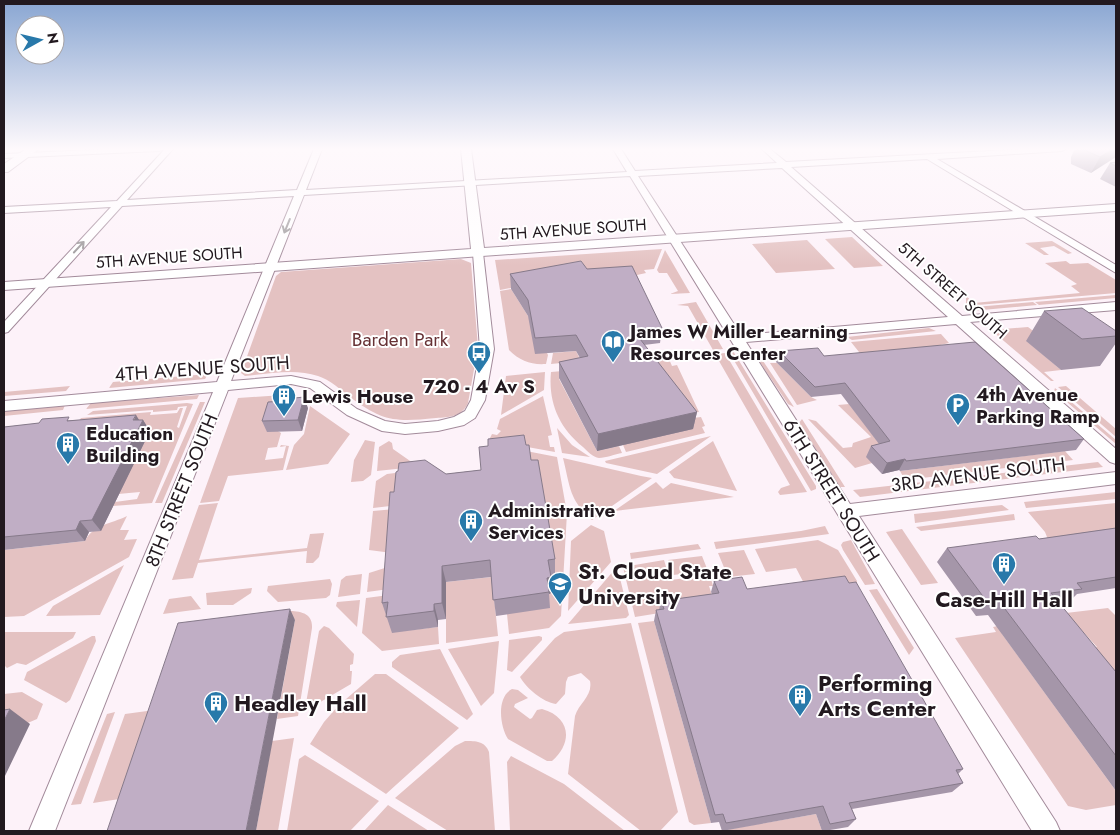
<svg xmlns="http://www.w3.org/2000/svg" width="1120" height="835" font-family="Jost,sans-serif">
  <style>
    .green { fill: #e4c2c2 }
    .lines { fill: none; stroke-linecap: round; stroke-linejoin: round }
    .minor-casing { stroke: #a38b9b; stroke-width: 2 }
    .tertiary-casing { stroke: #a38b9b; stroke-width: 2 }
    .secondary-casing { stroke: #a38b9b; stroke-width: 2 }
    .minor { fill: #fff; fill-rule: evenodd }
    .tertiary { fill: #fff; fill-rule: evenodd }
    .secondary { fill: #fff; fill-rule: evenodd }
    .wall { fill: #a596a9 }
    .shaded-wall { fill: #867a8a }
    .building { fill: #c0aec5; stroke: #867a8a }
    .oneway { stroke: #9c989a }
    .labels { text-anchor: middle; stroke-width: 4; stroke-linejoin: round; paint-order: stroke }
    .far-street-label { font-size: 16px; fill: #22191f; stroke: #fff }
    .poi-label { font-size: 19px; font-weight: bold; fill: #22191f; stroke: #fff; text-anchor: start }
    .park-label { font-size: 19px; fill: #663134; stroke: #fff }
    .street-label { font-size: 19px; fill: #22191f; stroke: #fff }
    .near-poi-label { font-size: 22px; font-weight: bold; fill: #22191f; stroke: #fff; text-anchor: start }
  </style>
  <rect width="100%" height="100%" fill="#fdf2f9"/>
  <!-- green -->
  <path class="green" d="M852,237L883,266L854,268L825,239Z
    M807,240L835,269L776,273L752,244Z
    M1052,241L1072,253L1068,254L1054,246L1040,248L1049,255H1044L1025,243Z
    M662,249L654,269L644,270L646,273L637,275L639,280L546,281L500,290L495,260Z
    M665,250L690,293L670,294L678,291L667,273H659L657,270Z
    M461,259L471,263L478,347L468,403C462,417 449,417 436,418C396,422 383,422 350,397C340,389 330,380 318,376C295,368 268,374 245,376L241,373L276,276L281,272Z
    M1066,261L1070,264L1088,263L1116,280V293L966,306V296L974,303L1080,293L1071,286L1077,284L1045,263Z
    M511,289L528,316L548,355L546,364C531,365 520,361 509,350L500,291Z
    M1116,295V298L1039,305L1035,302Z
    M696,302L723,349L713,350L688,306L677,305Z
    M1033,302L1037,305L971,311L964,308Z
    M1028,327L1044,339L1027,341L1061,370L1044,372L1054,381H1051L991,330Z
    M929,328L936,331L852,340L847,337Z
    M941,334L949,343L867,362L851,342Z
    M576,351L581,361L551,364L553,353Z
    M733,351L816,486V489L811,491L729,352Z
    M753,352H757L794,407L788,404Z
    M725,353L807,492L780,495L778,492L781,488L790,485L715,354Z
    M669,359L672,366L677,365L699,412L682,414L643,362Z
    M770,363H777L811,397L817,400L797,405Z
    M586,369L559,379L597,451L619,446L622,453C615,454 606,458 599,458C593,457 587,451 583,447C559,428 548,402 551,372Z
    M545,372L544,390L501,415L506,376Z
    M208,374L205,379L109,388L113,382Z
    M70,386L66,391L4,396V392Z
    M1066,386L1116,429V437L1058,387Z
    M1055,388L1116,440V444L1054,391Z
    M199,395L197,399L86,409L91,403Z
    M283,395L290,396L285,399L284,402L264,414L262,421L281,433L277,447L268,448L265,460L283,458L286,446L280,447L281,445L289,446L283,470L228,476L219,501L200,503L238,398Z
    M543,396L552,435L548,436L550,447H554L555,452L489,440L492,434L497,435L501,431L497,429L500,419Z
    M200,402H205L162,503H155Z
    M187,403L193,404L152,503L113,506L115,502L137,499L140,492L118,494L150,431L74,428L81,418L151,412L150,415L177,413L180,408H183L177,427L179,428L187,406L178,407L177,410L153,412V410L87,415L93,411Z
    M849,404L885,451L872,463L855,468L808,419L816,421L843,448L852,447L853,443L871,437L838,405Z
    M65,405L63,410L4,416V411Z
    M310,406L350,434L328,464L286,470L294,445L304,434Z
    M701,417L705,426L702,427L705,433L626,452L623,445L685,419Z
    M802,419L845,487H840L799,423Z
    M557,428L572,445L590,457L562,453Z
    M711,436L657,474L606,463L605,461Z
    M365,440L375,442L371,475L363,481L351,482L354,460Z
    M389,441L392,443L393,449L413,463L405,468L377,471L379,447Z
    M713,441L737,491L674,478L669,472Z
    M521,450L557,457L567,513L561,616L549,628L509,634L507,614L548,576L555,575Z
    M1065,451L1073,460L905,480L900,471Z
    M563,458L641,476L652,478L592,520C569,500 570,486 563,458Z
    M1098,462L1103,467L860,497L853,490Z
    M427,469L399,505L373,508L376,481L387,474Z
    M656,482L663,489L671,483L734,497L614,511Z
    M1116,492V499L1026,508L1024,502Z
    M218,503L199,560L307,548L310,534L324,533L319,557L313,563H306L307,551L198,563L193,578L172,580L199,505Z
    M1116,503V540L1049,542L1045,532L1028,512Z
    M1002,505L1009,510L915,523L914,514Z
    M395,509L392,553L369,550L373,511Z
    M1014,514L1015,520L921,531L916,527Z
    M127,516L120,530H129L124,540L137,539L129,557L24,616L4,617V550L85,541C94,524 111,524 127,516Z
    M591,525L604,531L611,562L568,611L571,541Z
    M825,526L829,534L716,549L714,542L801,531Z
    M902,529L938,583L921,585L886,532Z
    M818,540L838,550L857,581V588L808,591L796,568L766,572L755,549Z
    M851,540L875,584L865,585L843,550L841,545L843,542Z
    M698,544L701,549L631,559L630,553Z
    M744,550L755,574L728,577L718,553Z
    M702,556L708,571L673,575L668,560Z
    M664,560L670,580L704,576L711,579L713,586H709L715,604L635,617L623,567Z
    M124,565L100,615L46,616L53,606Z
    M391,566L389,589L367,592L369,573Z
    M615,569L618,570L629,615L626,618L568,624Z
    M362,574L360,594L338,597L341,580L346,576Z
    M492,577L498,636L446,643V582Z
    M330,579L332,584L330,595L326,598L278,602L267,591L268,586Z
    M252,588L251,593L233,605H207L206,593Z
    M877,589L914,648L909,655L869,590Z
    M389,595L392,632L438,627L439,644L382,651L362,633L366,598Z
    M191,596L201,609L163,614L169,599Z
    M360,600L357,627L336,606L337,602Z
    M1108,608L1116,616V684L1081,650L1097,647L1066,613Z
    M288,611C300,611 313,613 312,628L298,716L277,719L295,620Z
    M654,621L711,823L694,825L689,822L638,623Z
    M1017,622L1002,634L1116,791V805L1086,810L1068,806L955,638L996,632L993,627Z
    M631,623L678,812L660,831H641L568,774L575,716C579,703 593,696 590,681L581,673L568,677L566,682L565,694L556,704C543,702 527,689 520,677L555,638L564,632Z
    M324,626L329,628L354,654L353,664L350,665V671H352L351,684L317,704L306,703L319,631Z
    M4,632H76L73,638L26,665L17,663L7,668L4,665Z
    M92,636H95L96,641L70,700L66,703L24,680L27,672Z
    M539,636L542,637V640L512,672L507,670L509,640Z
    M499,641L494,693L481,706L448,649Z
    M440,649L473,714L467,720L392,667V662L400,655Z
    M375,674H386L459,728L386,794L310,744L324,722L338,706Z
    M512,689L518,690L528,698L515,704L514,707L530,719L532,718L537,710L542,709C571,717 573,743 552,761H547L508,739C500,727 496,697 512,689Z
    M22,692L43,704L37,719L23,725L4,727V694Z
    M162,709L133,797L93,803L125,714Z
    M115,712L81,804L71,805L107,714Z
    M294,738L278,831H256L272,741Z
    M465,741C476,741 485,741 489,752L495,831H448L395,798L455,746Z
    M305,755L379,801L350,831H287L299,759Z
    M511,756L564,784L625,831H510L507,762Z
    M388,805L429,831H364Z
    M816,814L822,831H719Z"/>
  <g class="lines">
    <!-- minor casing -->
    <g class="minor-casing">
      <path id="minor" d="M115,149H163L159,151L4,158V154Z
        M165,149H173L127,200L297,190L314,149H322L306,190L627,172L613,149H621L635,171L777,163L762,149H770L786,162L1028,149H1066L1062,151L937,159L1116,265V273L927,159L791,167L962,316L1116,302V310L970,322L1116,449V464L1110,462L956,324L746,342L850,504L1116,472V484L859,516L1056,822L1060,831H1032L630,176L304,195L231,381L291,376L320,382L357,409L385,421L405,424L438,421L454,417L465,411L471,400L480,349L473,253L478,250L483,253L494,349L485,400L475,418L464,425L438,431L405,434L382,431L347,415L310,388L291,384L228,390L55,831H29L213,392L4,411V401L217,382L294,196L122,206L8,332L4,333V322L111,207L4,213V207L117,201ZM782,168L948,317L741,335L638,176Z"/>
    </g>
    <!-- tertiary casing -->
    <g class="tertiary-casing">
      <path id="tertiary" d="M461,149H471L484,248L1116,204V211L4,290V282L471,249Z"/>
    </g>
    <!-- secondary casing -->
    <g class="secondary-casing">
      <path id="secondary" d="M26,149H39L8,172H4V164Z"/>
    </g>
    <!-- minor -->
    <use href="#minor" class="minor"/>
    <!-- tertiary -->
    <use href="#tertiary" class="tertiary"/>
    <!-- secondary -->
    <use href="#secondary" class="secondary"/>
  </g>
  <!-- wall -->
  <path class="wall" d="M1075,149H1116L1091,173L1071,164V157Z
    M1116,162V187L1100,179L1110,163Z
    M587,269L662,328L660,343L644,345L697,412L693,429L597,451L559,378V362L580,358L576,351L535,354L528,316L511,289L510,274Z
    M1044,311L1116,331V343L1100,366L1061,370L1026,341Z
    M779,351L824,356L1084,439L1076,450L900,471L899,470L882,474L866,457L871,446L879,444L841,394L811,397L776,362Z
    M308,408L302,431L267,432L262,421Z
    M72,420H143L150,431L101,531L89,532L85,541L4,550V427Z
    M526,445L531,460L555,559V575L551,576V593L549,594L550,608L496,616L491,577L446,582V619L438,620V627L392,633L382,603L394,492L446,474L481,470Z
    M1116,528V588L1077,594L1069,602L1059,604L1116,672V791L988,615L976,616L937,562L947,548L1039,539Z
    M714,581L747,589L963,769L958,774L963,783L952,792L852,809L856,819L848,827L824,831H822L816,814L722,831L719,822L711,823L654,621L656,610H659L661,601L712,594L711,592Z"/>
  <!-- shaded-wall -->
  <path class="shaded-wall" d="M1113,149H1116V157L1091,173L1100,157Z
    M304,397L308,408L302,431L298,420Z
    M697,412L693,429L597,451L598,434Z
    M136,415L141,423L143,420L150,431L101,531L92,520Z
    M905,459L899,470L882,474L887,463Z
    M80,521L89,532L85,541L76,530Z
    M442,566L446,582V619L442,603Z
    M551,577V593L549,594L547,578Z
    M434,604L438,620V627L434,611Z
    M290,609L295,620L256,831H246Z
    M10,709L30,724L4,778V721Z"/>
  <!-- building -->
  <path class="building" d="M1082,149H1113L1100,157Z
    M1116,162V166L1110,163Z
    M581,261L587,269L632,266L662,328L633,330L697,412L598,434L559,362L588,356L576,335L535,338L528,300L510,274Z
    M1082,308L1116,331V336L1082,339L1044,311Z
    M975,342L1084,439L906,461L905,459L887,463L871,446L890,441L845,383L815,387L779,351L818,348L824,356Z
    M304,397L298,420L262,421L268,402L285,401L286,399Z
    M136,415L133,420H143L92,520L80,521L76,530L4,537V427L39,423L42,419L69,417L67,421Z
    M524,435L526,445H529L531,460H538L555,559L548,560L551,577L547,578L549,592L493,600L490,560L442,566V603L434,604V611L386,617L388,602L382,603L390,492H394L396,472L398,471L399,463L425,460L446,474L481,470L479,447L488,446V439Z
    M1116,528V577L1077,583L1082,589L1051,593L1116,672V756L999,601L988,603L947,548L1036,536L1039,539Z
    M845,576L849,583L856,582L963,769L956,770L963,783L849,803L856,819L830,824L823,806L726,823L723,814L715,815L656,610L664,609L661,601L719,593L714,581L742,577L747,589Z
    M290,609L246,831H107L178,623Z
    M10,709L4,721V710Z"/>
  <!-- one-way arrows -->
  <defs><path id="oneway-shaft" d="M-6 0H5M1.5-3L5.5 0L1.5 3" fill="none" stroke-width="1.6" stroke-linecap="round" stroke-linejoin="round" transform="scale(1.25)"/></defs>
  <g class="oneway">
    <use href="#oneway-shaft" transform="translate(287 226) rotate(112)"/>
    <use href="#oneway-shaft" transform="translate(79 247) rotate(-47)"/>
  </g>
  <!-- sky -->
  <linearGradient id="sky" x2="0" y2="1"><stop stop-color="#89a6d2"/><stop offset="0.56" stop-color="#fef9fc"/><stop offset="1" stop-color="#fef9fc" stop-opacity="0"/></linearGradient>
  <rect width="1120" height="266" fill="url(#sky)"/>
  <!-- icons -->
  <defs>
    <g id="library-pin" transform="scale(1.25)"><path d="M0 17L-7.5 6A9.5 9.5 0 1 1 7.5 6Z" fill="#2879aa" stroke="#fff"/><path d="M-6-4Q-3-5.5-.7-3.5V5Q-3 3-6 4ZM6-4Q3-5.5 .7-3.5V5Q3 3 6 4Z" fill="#fff"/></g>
    <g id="bus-pin" transform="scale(1.25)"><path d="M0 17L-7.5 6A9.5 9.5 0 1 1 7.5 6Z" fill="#2879aa" stroke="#fff"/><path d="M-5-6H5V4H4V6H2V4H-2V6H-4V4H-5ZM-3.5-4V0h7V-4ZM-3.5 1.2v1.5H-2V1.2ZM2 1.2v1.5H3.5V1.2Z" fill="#fff"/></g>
    <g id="building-pin" transform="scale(1.25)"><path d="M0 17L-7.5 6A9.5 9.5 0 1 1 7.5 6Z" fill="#2879aa" stroke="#fff"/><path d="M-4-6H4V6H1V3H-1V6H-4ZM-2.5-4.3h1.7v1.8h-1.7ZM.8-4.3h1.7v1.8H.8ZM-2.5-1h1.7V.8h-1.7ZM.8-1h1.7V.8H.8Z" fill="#fff"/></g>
    <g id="parking-pin" transform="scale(1.25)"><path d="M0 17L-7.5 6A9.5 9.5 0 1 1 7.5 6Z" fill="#2879aa" stroke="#fff"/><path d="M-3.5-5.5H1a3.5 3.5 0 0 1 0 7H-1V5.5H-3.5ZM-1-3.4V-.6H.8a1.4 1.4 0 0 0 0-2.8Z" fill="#fff"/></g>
    <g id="university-pin" transform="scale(1.25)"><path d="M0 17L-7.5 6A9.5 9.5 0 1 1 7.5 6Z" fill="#2879aa" stroke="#fff"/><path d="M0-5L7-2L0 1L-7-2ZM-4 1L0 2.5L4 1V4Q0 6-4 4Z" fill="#fff"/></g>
  </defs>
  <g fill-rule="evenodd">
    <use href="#library-pin" x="613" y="342"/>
    <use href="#bus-pin" x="479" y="353"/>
    <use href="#building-pin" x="284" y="396"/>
    <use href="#parking-pin" x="958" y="405"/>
    <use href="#building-pin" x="68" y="444"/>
    <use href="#building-pin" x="471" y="521"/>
    <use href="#building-pin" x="1004" y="564"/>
    <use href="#university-pin" x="560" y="584"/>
    <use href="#building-pin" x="800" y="696"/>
    <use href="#building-pin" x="216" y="703"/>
  </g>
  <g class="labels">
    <!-- far-street labels -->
    <g class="far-street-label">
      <text transform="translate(573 229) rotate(-4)" y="6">5TH AVENUE SOUTH</text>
      <text transform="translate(169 257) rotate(-4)" y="6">5TH AVENUE SOUTH</text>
      <text transform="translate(953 290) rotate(41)" y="6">5TH STREET SOUTH</text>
    </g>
    <!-- poi labels -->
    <g class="poi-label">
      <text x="630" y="338">James W Miller Learning<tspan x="630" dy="22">Resources Center</tspan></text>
      <text x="479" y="393" text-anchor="middle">720 - 4 Av S</text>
      <text x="976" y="401">4th Avenue<tspan x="976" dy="22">Parking Ramp</tspan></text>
      <text x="302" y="403">Lewis House</text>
      <text x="86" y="440">Education<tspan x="86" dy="22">Building</tspan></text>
      <text x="488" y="517">Administrative<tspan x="488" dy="22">Services</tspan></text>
    </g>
    <!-- park labels -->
    <g class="park-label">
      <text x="400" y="346">Barden Park</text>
    </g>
    <!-- street labels -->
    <g class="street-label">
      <text transform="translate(202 368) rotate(-4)" y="7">4TH AVENUE SOUTH</text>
      <text transform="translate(978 474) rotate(-7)" y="7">3RD AVENUE SOUTH</text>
      <text transform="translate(181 490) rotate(-68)" y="7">8TH STREET SOUTH</text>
      <text transform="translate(832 490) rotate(58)" y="7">6TH STREET SOUTH</text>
    </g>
    <!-- near-poi labels -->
    <g class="near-poi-label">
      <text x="578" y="579">St. Cloud State<tspan x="578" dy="25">University</tspan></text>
      <text x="1004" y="607" text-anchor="middle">Case-Hill Hall</text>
      <text x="818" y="691">Performing<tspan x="818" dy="25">Arts Center</tspan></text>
      <text x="234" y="711">Headley Hall</text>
    </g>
  </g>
  <!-- border -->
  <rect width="1120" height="835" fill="none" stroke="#22191f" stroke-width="10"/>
  <!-- north arrow -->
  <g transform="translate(40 40) rotate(82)"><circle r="24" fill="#ffffff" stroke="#a7a3a5"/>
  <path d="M0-4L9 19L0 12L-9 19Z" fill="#2879aa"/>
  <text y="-8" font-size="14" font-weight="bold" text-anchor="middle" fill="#22191f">N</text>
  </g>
</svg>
